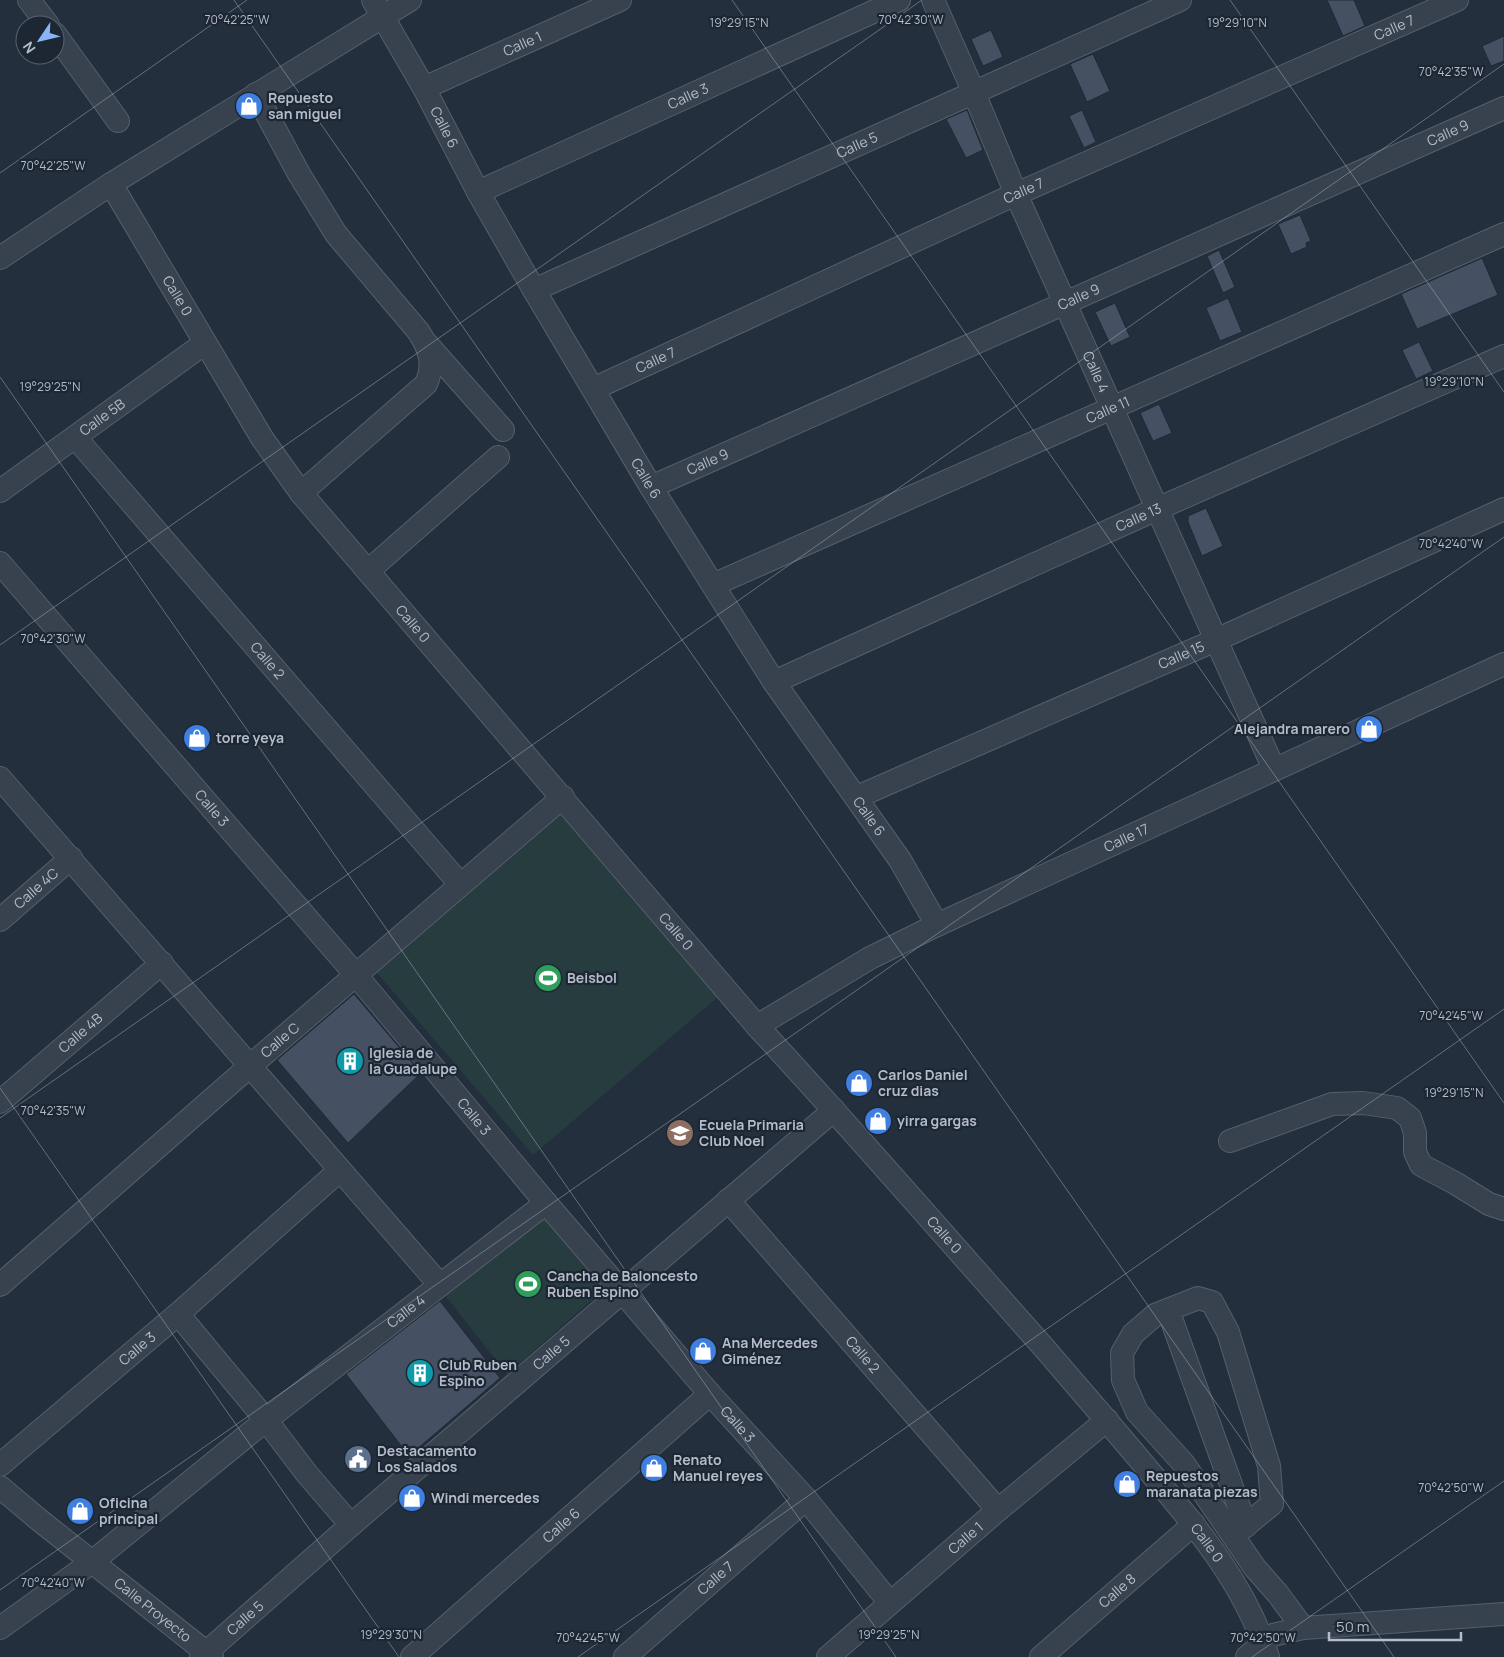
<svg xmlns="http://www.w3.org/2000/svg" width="1504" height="1657" font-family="Manrope,sans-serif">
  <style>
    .grass { fill: #263c3f }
    .building { fill: #455162; stroke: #1f2835 }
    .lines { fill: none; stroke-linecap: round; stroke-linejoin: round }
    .minor-casing { stroke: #565f6c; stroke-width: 24 }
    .minor { stroke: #38414e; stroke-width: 22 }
    .ticks { fill: none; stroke: #b4bcc9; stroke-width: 1; stroke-opacity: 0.45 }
    .labels { text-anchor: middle; stroke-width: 4.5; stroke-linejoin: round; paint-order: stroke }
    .street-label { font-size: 14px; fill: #b4bcc9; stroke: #1d2633 }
    .poi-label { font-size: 14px; font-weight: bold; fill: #b4bcc9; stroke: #1d2633; text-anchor: start }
    .ticks-label { font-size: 12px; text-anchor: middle; fill: #b4bcc9; stroke: #1d2633; stroke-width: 4.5; stroke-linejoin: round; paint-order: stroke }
  </style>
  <rect width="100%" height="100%" fill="#242f3e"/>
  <!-- grass -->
  <path class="grass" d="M561,803L725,991L533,1155L371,966Z
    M550,1202L616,1279L507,1374L440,1289Z"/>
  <!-- building -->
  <path class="building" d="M1327,0H1354L1365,26L1343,36Z
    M991,30L1003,57L983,66L971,39Z
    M1504,36V61L1491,66L1482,46Z
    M1093,54L1110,91L1087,102L1070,64Z
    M967,110L983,150L966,158L946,119Z
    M1082,110L1096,142L1084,148L1069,116Z
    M1300,215L1311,241L1306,243L1307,247L1291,254L1278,224Z
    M1219,250L1235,287L1223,293L1207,256Z
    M1482,258L1498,295L1417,329L1401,294Z
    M1228,298L1242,332L1220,341L1206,308Z
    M1115,303L1130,337L1111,346L1095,312Z
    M1419,342L1433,371L1416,379L1402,350Z
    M1159,404L1172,433L1153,441L1140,413Z
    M1206,508L1223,546L1202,556L1188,522V516Z
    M354,994L421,1073L348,1143L277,1060Z
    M440,1301L500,1378L409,1456L346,1374Z"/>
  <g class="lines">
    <!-- minor casing -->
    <g class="minor-casing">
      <g id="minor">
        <path d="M29,0L48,25"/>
        <path id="s1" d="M373,0L424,88L478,192L534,290L651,487L774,682L900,860L937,925"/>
        <path id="s2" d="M933,0L974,93L1016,194L1274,769"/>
        <path d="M55,34L118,121"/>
        <path id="s3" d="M424,88L620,0"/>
        <path d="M256,94L299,174L336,234L418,331C430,349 435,364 426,384L301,493"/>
        <path id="s4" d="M111,184L262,438L301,493L757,1026C855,1132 950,1242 1046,1350C1081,1391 1116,1431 1150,1472C1197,1527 1246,1586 1268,1657"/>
        <path id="s5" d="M478,192L899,0"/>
        <path d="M0,258L111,184L410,0"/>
        <path id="s6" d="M534,290L1180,0"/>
        <path d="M427,344L503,430"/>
        <path id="s7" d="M593,389L1016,194L1457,0"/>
        <path id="s8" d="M75,437L460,884"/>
        <path id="s9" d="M651,487L1504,108"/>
        <path id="s10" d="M0,491L205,343"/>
        <path id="s11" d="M0,563L356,975L546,1203L710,1394L806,1499L890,1603"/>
        <path d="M368,571L498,457"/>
        <path id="s12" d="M713,585L1504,234"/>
        <path id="s13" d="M774,682L1157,509L1504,356"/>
        <path d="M0,778L440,1285"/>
        <path id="s14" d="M857,797L1216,640L1504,509"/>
        <path id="s15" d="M0,920L71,858"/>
        <path id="s16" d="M757,1026L870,958L937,925L1504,664"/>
        <path id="s17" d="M0,1102L162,963"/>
        <path d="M1230,1141L1332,1104L1363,1103L1397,1108L1410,1118L1415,1133V1152L1421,1165L1455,1183L1489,1204L1504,1209"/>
        <path id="s18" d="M728,1200L998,1510"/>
        <path id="s19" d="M0,1285L250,1066L563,797"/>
        <path d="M1168,1310L1246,1526"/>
        <path d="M178,1314L266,1420L307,1474L351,1525"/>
        <path id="s20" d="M0,1465L178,1314L340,1170"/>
        <path id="s21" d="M0,1487L38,1519L212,1657"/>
        <path d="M1233,1536L1272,1504L1269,1466L1228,1332L1212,1302L1198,1298L1155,1315L1133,1334L1122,1353L1123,1380L1137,1412L1184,1464L1255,1568L1278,1594L1303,1628"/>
        <path id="s22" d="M0,1628L92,1562L266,1420L546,1203"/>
        <path id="s23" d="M201,1657L351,1525L834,1110"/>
        <path id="s24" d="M412,1657L710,1394"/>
        <path id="s25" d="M625,1657L806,1499"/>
        <path id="s26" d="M828,1657L998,1510L1107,1420"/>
        <path id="s27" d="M1041,1657L1194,1524"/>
        <path d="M1247,1657L1273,1635L1303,1628L1504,1614"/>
      </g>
    </g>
    <!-- minor -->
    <use href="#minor" class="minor"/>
  </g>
  <!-- ticks -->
  <path class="ticks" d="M234,0L1394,1657M732,0L1504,1103M1230,0L1504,392M0,173L247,0M0,377L896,1657M0,645L922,0M0,1088L399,1657M0,1118L1504,64M0,1590L1504,537M578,1657L1504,1009M1252,1657L1504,1481"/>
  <!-- icons -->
  <defs>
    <g id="shop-disc" transform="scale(1.4375)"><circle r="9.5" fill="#3f7fe0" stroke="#1d2633"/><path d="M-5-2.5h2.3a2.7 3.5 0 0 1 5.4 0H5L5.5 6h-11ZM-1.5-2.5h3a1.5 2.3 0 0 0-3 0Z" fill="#fff"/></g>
    <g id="stadium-disc" transform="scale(1.4375)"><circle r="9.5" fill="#2e9e5b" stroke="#1d2633"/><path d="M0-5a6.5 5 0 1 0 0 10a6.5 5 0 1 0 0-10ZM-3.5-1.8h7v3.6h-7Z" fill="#fff"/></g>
    <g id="building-disc" transform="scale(1.4375)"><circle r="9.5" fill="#0f9aa8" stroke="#1d2633"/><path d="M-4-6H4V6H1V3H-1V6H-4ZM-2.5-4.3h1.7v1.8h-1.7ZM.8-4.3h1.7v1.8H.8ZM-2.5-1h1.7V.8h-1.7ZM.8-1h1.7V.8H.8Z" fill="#fff"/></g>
    <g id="school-disc" transform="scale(1.4375)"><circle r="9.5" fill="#8d6e63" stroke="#1d2633"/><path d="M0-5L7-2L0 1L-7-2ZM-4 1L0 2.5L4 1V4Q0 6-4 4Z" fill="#fff"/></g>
    <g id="civic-disc" transform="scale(1.4375)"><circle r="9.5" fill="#5c6f8a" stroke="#1d2633"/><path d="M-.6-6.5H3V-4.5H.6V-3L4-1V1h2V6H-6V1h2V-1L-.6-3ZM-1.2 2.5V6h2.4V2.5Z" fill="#fff"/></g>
  </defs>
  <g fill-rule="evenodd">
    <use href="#shop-disc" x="249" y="106"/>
    <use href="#shop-disc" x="1369" y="729"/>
    <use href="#shop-disc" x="197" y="738"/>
    <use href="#stadium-disc" x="548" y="978"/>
    <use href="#building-disc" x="350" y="1061"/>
    <use href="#shop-disc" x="859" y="1083"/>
    <use href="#shop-disc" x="878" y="1121"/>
    <use href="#school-disc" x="680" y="1133"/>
    <use href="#stadium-disc" x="528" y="1284"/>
    <use href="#shop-disc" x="703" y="1351"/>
    <use href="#building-disc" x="420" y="1373"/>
    <use href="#civic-disc" x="358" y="1459"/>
    <use href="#shop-disc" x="654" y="1468"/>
    <use href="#shop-disc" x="1127" y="1484"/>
    <use href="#shop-disc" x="412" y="1498"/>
    <use href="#shop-disc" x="80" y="1511"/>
  </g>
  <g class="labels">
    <!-- street labels -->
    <g class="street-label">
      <text dy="5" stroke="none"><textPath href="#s7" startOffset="879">Calle 7</textPath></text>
      <text dy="5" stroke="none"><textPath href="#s3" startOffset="108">Calle 1</textPath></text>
      <text dy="5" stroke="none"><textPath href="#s5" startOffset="231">Calle 3</textPath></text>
      <text dy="5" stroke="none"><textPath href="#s1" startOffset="146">Calle 6</textPath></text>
      <text dy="5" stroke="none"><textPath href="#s9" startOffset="872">Calle 9</textPath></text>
      <text dy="5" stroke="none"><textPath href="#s6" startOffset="354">Calle 5</textPath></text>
      <text dy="5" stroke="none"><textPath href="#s7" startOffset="474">Calle 7</textPath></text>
      <text dy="5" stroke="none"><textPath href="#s4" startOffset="130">Calle 0</textPath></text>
      <text dy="5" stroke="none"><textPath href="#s9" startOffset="468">Calle 9</textPath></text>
      <text dy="5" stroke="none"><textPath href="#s7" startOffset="69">Calle 7</textPath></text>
      <text dy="5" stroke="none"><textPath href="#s2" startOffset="406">Calle 4</textPath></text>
      <text dy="5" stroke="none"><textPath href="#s12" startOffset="432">Calle 11</textPath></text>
      <text dy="5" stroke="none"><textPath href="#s10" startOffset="126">Calle 5B</textPath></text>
      <text dy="5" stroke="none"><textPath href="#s9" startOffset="62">Calle 9</textPath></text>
      <text dy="5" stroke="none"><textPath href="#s1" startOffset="551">Calle 6</textPath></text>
      <text dy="5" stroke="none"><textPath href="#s13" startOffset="400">Calle 13</textPath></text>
      <text dy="5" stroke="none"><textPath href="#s4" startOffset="535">Calle 0</textPath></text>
      <text dy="5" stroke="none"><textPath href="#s14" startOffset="354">Calle 15</textPath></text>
      <text dy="5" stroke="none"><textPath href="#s8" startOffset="295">Calle 2</textPath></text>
      <text dy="5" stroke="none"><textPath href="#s11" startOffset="324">Calle 3</textPath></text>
      <text dy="5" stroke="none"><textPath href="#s1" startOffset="956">Calle 6</textPath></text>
      <text dy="5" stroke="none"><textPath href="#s16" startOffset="415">Calle 17</textPath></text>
      <text dy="5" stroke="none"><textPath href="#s15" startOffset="48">Calle 4C</textPath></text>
      <text dy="5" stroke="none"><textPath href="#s4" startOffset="940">Calle 0</textPath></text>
      <text dy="5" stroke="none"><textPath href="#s17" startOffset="106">Calle 4B</textPath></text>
      <text dy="5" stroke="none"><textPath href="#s19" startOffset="372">Calle C</textPath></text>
      <text dy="5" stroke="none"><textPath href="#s11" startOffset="729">Calle 3</textPath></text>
      <text dy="5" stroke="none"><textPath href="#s4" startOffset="1345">Calle 0</textPath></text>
      <text dy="5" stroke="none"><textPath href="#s22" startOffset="515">Calle 4</textPath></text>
      <text dy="5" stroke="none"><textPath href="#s20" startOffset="180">Calle 3</textPath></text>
      <text dy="5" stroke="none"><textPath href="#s23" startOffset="464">Calle 5</textPath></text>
      <text dy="5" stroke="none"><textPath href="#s18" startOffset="205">Calle 2</textPath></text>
      <text dy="5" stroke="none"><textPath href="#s11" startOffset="1134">Calle 3</textPath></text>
      <text dy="5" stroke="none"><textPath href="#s24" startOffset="199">Calle 6</textPath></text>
      <text dy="5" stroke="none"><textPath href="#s26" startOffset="182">Calle 1</textPath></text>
      <text dy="5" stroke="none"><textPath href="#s4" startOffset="1750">Calle 0</textPath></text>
      <text dy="5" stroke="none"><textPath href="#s25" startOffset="120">Calle 7</textPath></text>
      <text dy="5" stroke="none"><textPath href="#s27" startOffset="101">Calle 8</textPath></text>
      <text dy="5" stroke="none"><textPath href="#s21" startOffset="196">Calle Proyecto</textPath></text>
      <text dy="5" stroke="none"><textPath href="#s23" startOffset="59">Calle 5</textPath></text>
    </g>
    <!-- poi labels -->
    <g class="poi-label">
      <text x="268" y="103">Repuesto<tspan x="268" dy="16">san miguel</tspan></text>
      <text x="1350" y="734" text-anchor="end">Alejandra marero</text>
      <text x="216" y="743">torre yeya</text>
      <text x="567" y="983">Beisbol</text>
      <text x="369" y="1058">Iglesia de<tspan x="369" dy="16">la Guadalupe</tspan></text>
      <text x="878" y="1080">Carlos Daniel<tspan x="878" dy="16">cruz dias</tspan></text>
      <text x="897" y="1126">yirra gargas</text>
      <text x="699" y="1130">Ecuela Primaria<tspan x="699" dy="16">Club Noel</tspan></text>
      <text x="547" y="1281">Cancha de Baloncesto<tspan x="547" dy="16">Ruben Espino</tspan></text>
      <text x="722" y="1348">Ana Mercedes<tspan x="722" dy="16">Giménez</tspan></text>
      <text x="439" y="1370">Club Ruben<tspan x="439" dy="16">Espino</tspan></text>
      <text x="377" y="1456">Destacamento<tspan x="377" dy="16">Los Salados</tspan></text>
      <text x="673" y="1465">Renato<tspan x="673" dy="16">Manuel reyes</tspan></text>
      <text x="1146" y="1481">Repuestos<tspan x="1146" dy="16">maranata piezas</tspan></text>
      <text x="431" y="1503">Windi mercedes</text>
      <text x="99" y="1508">Oficina<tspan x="99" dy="16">principal</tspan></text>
    </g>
  </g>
  <g class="ticks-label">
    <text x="237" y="24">70°42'25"W</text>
    <text x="911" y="24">70°42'30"W</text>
    <text x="739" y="27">19°29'15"N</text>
    <text x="1237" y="27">19°29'10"N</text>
    <text x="1451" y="76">70°42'35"W</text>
    <text x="53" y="170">70°42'25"W</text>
    <text x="1454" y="386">19°29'10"N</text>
    <text x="50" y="391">19°29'25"N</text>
    <text x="1451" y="548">70°42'40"W</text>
    <text x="53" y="643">70°42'30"W</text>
    <text x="1451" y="1020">70°42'45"W</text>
    <text x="1454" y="1097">19°29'15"N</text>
    <text x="53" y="1115">70°42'35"W</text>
    <text x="1451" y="1492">70°42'50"W</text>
    <text x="53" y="1587">70°42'40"W</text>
    <text x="391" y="1639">19°29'30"N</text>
    <text x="889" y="1639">19°29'25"N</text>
    <text x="588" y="1642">70°42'45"W</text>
    <text x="1263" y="1642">70°42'50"W</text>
  </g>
  <!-- north arrow -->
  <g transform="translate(40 40) rotate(235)"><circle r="24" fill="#1d2633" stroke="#59626f"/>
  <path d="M0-4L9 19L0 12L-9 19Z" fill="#8ab4f8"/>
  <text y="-8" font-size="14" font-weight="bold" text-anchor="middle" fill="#b4bcc9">N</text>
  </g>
  <!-- scale -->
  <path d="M1329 1632v8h132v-8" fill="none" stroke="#b4bcc9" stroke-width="2.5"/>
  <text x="1336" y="1632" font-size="15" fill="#b4bcc9" stroke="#1d2633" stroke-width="4" paint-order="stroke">50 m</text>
</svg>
